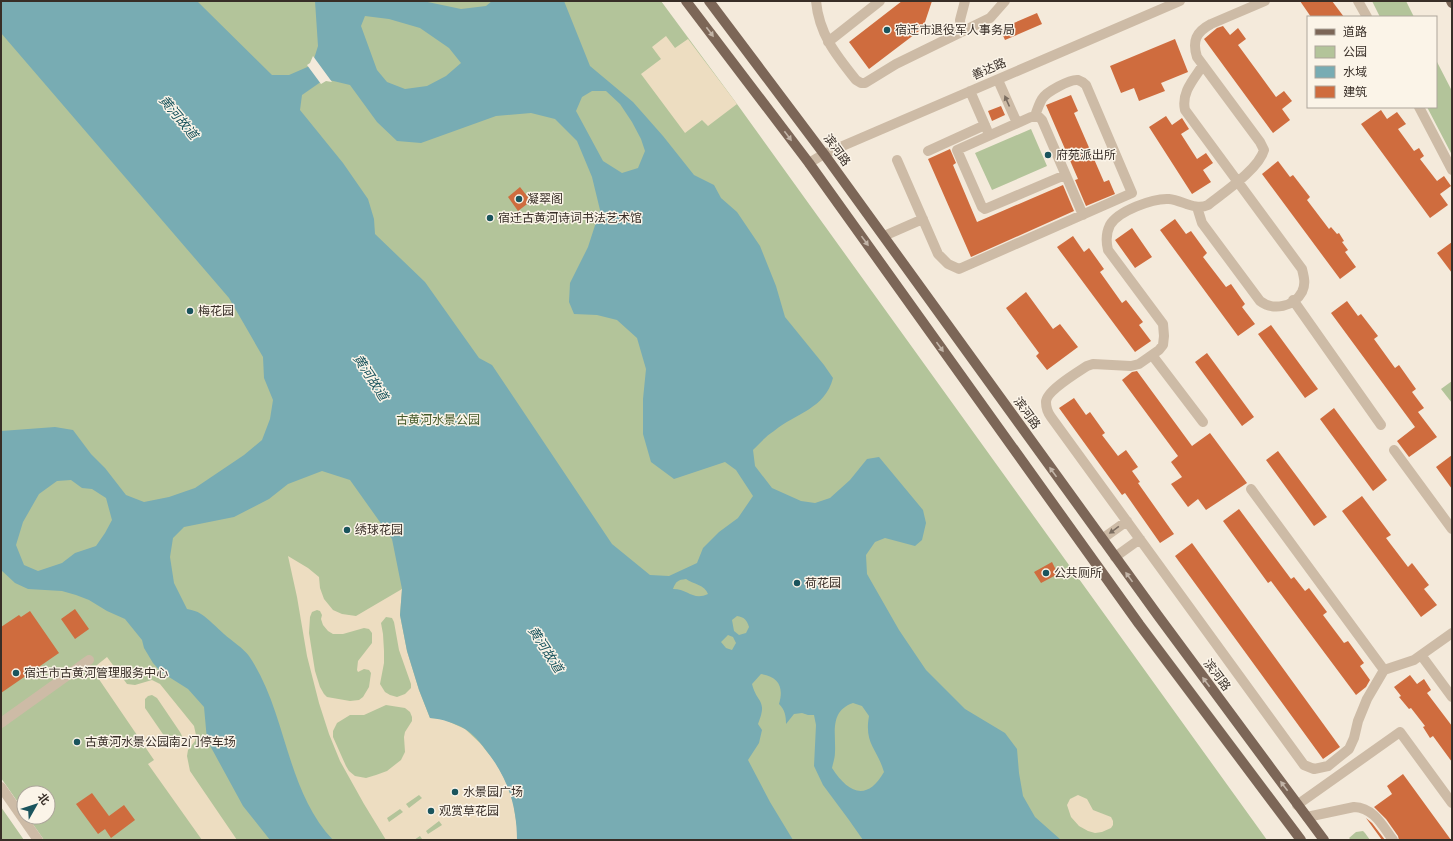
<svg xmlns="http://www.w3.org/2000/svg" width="1453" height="841" font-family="'Exo 2','Noto Sans SC',sans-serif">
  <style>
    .green { fill: #b3c49a }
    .plaza { fill: #edddc1; fill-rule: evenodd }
    .water { fill: #78acb3; fill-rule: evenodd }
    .pier { fill: #f4eadb }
    .building { fill: #cf6c3e }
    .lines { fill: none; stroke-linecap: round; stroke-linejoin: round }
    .minor { stroke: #cdbba6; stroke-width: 10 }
    .major { stroke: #7c6657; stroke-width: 10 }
    .oneway { fill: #c2b4a7 }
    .oneway2 { fill: #7b6d60 }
    .poi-dot { fill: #1a545d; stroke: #fbf4e8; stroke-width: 1.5 }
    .labels { text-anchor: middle; stroke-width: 3; stroke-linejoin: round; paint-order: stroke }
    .poi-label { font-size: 12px; fill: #382e27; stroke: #fbf4e8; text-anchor: start }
    .street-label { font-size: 12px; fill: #382e27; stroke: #fbf4e8 }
    .park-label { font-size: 12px; fill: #445929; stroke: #fbf4e8 }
    .water-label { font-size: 13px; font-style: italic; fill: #1a545d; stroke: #fbf4e8 }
  </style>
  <rect width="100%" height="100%" fill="#f4eadb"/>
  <!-- green -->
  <path class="green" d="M1,1H661L737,104L1267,840H44L28,817H48V793H24V811L1,778Z
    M1372,1H1406L1414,17H1380Z
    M1436,60L1452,91V155L1427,107H1436Z
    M1031,129L1047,166L992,190L975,153Z
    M1452,381V403L1441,389Z
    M1,807L24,840H1Z
    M1363,831L1365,833L1370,840H1351L1349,838L1356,832Z"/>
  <!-- plaza -->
  <path class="plaza" d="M666,36L675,48L688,39L737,104L708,126L702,120L685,133L641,74L661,59L652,47Z
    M288,556L308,568L319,577L320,588L324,599L333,610L342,614L356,616L402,589L400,615L407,651L419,690L430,718L443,719L465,729L480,743L496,763L506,782L513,802L517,827V840H421L422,839L420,836L414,840H386L364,804L340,761L329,734L319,703L307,656L297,597ZM317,610L320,611L322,615L321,619L323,625L328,631L333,634H343L364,628L369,629L372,633V643L358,661L357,670L358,672L364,669L369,670L371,673L369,687L363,697L359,700L350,701L327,697L324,694L320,687L315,671L309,633L310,617L312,612ZM386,617L392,618L394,622L399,650L411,684V688L405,694L397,697L390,695L385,692L380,684L384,663V651L383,634L381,623ZM386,705L405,708L410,712L412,717V721L405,732L404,737L405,752L401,760L387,771L376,775L366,778L355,776L349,771L346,766L333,737V731L337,723L350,715H364ZM419,795L422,798L409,808L406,804ZM400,809L403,812L389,822L387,818ZM439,821L442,825L428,834L426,831Z
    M107,657L127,684L135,685L152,680L160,684L194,726L196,735L195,741L188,750L187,756L190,771L237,840H202L148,764L154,760L92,669ZM152,695L157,698L180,732L182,736L180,740L176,743L172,744L167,740L145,708V699L148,696Z
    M1078,795L1087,799L1093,810L1111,817L1113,821V825L1111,828L1102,832L1095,833L1088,831L1079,826L1071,817L1067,805L1070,799Z"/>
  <!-- water -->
  <path class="water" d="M1,1H197L272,75H289L312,65L318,46L315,1H423L461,9L486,6L492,1H564L590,66L633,102L663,136L694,175L714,185L721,198L737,212L760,246L776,286L785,317L824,365L833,378C825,409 796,413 774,431C766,436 760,443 753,450L755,466L772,488L801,501L815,503L830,498L850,480L867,459L879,457L923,510L926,523L922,540L915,546L885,538L875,542L866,555L867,574L899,630L926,670L965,709L1005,733L1017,749L1019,773L1023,796L1035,817L1061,840H863L849,820L823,785L814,766L816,725L814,715H808L802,713L794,714L786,724C786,716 785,710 779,704C784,687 779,677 761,674L752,684C757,704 768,699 758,724L762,730L759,743L748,760L770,802L793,840H517C517,805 507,776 485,749C480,742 473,734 465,729C455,723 442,719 430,718L419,690L407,651L400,615L402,589L392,539L350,480L322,471L288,484L269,499L234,517L184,527L173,538L170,557L174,583L187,609C191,610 197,611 201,614C209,619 217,628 224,634C232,641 243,648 249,656C287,712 285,789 333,840H270L243,806L207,740L204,707L188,689L161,672L153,663L144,648L142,640L125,619L107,611L89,600L76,595L62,591L28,589L15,583L1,570V431L55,427L73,430L91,454L105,468L126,495L144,502L169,497L195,488L244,455L262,440L270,419L273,400L264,378L263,357L229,298L1,33ZM365,16L389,19L420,28L449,48L461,63L446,76L427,86L405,89L387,82L377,70L361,26ZM325,79L350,85L377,122L397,141L421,143L496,116L531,113L555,119L577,141L592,177L600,210L588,247L570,283L569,302L574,314L597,315L617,320L637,338L646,369L643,399V434L651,462L674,479L725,462L736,470L753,496L738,518L719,532L703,548L697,563L669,576L650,575L612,544L492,365L479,358L425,282L375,234L374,219L368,199L343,163L300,110L302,95ZM592,91H606L620,104L632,122L641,139L645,151L638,168L622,173L603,161L576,111L582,97ZM71,480L82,488L92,489L106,498L112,520L105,533L96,546L75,553L62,563L38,571L24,565L16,545L23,522L39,494L57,481ZM686,579C693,584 705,585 708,594C693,601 688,589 673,589C676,581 678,580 686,579ZM737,616C744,617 747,620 749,627L746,633L739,635L734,631L732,620ZM728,635L733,637L736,643L732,650L726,648L721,642ZM853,703L862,706L869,716C864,744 877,748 884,772C867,802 848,793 832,768C833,763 835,758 835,752C836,734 829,711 853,703Z"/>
  <!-- pier -->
  <path class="pier" d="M313,56L332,82L326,81L321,84L307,65L310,63Z"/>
  <!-- building -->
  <path class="building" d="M902,1H932L923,28L869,69L849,42Z
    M1300,1H1332L1344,17H1311Z
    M1037,13L1042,24L1005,40L1000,29Z
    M1223,26L1230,35L1238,28L1246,39L1238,45L1260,75L1276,97L1284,91L1292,101L1282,109L1290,120L1273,133L1204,39L1217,28Z
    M1175,39L1188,72L1161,83L1165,91L1139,101L1134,88L1121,93L1110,66Z
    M1071,95L1078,111L1074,113L1104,182L1109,180L1115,194L1086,206L1075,180L1078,179L1046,105Z
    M1001,106L1005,115L992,121L988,111Z
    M1381,110L1387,119L1397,112L1406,124L1398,129L1414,151L1419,148L1424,156L1420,159L1437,181L1444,176L1451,186L1440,194L1448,205L1430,218L1361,124Z
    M1166,116L1172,125L1182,118L1189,129L1181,134L1197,159L1206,153L1213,163L1203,170L1211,182L1192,194L1149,127Z
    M950,149L956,163L953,165L977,222L1063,185L1074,211L971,257L928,159Z
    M1278,161L1290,177L1293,175L1310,197L1307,200L1329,229L1331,227L1337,234L1339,233L1344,241L1342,242L1348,250L1345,252L1356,267L1340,279L1262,174Z
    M520,187L531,201L518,211L508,197Z
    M1175,219L1186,234L1191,231L1207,253L1203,257L1226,287L1231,284L1245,304L1242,307L1255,324L1238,336L1160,230Z
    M1132,228L1152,257L1135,268L1115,240Z
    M1073,236L1084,252L1089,248L1104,269L1100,272L1122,303L1126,300L1143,322L1139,325L1151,341L1135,352L1057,247Z
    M1452,242V273L1437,253Z
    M1026,292L1053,329L1060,324L1078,347L1047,370L1036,356L1039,353L1006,308Z
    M1347,301L1358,316L1361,314L1378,336L1374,339L1395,368L1399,365L1416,389L1412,392L1424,408L1418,412L1437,437L1409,457L1397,441L1415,427L1331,313Z
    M1271,325L1318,389L1305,398L1258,334Z
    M1207,353L1254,417L1242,426L1195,362Z
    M1137,371L1192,446L1210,433L1247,483L1206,510L1198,499L1188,507L1171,484L1182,477L1171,462L1178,456L1122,380L1132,372Z
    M1074,398L1086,415L1090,412L1105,433L1102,435L1118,456L1126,450L1138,467L1132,471L1140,482L1138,483L1174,534L1160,543L1125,493L1122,495L1059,408Z
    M1334,408L1387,480L1373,491L1320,419Z
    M1278,451L1327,517L1314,526L1266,460Z
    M1452,455V489L1436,467Z
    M1362,496L1391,535L1386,538L1408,567L1412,563L1429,585L1424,589L1437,605L1421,617L1342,511Z
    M1239,509L1291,579L1294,577L1305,591L1309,588L1327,612L1323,615L1344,643L1348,641L1364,663L1360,666L1370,680L1366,687L1356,695L1271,581L1268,583L1223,521Z
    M1192,543L1340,747L1323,759L1175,556Z
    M1052,562L1058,574L1041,583L1034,572Z
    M75,609L89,629L75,639L61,619Z
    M30,611L59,653L1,693V627L19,615L21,617Z
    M1410,675L1417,684L1424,679L1431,690L1427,693L1452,726V762L1433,736L1430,738L1423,727L1425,726L1411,708L1409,709L1399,697L1401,696L1394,687Z
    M1403,774L1451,840H1399L1398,836L1386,819L1374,807L1392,794L1387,786Z
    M92,793L109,816L124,805L135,820L111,838L105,829L98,834L76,804Z
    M1366,818L1372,823L1385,840H1382Z"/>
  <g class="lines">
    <!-- minor -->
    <path class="minor" d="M816,1C819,34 836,55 856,80L861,83H865L896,64L990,18L1005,1
      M1265,1L1211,24C1196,32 1192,41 1197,57L1260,142L1264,150C1259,169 1223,193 1208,205C1195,211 1182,200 1169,199C1153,198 1118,211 1110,225C1106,233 1106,242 1108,250L1163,324L1164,336L1163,345L1159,350L1139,364L1131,366L1093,364L1087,366C1078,372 1046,391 1046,402C1046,408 1048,413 1051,417L1304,765L1314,769L1328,766L1349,749L1354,738L1358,721L1367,699L1384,670L1414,660L1452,633
      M1358,1L1367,17
      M961,32L960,20L965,1
      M828,42L880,1
      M998,80L1017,123
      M970,91L987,130
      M1419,107L1452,170
      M928,151L985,125
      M897,160L938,254L948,264L959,269L1132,193L1086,85C1084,83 1081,81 1078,80C1070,79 1046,92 1042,99C1039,104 1037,110 1035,116
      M809,163L824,154L1180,1
      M1065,175L985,209L982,207L957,150L1031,117H1039L1042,120L1083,215
      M1197,207L1202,223L1260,301C1273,311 1294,307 1302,292C1306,284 1304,277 1302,269L1185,110C1181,92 1194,79 1203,65
      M884,236L923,219
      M1293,300L1381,425
      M1152,355L1203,422
      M1394,450L1452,529
      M1251,489L1384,670
      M1102,539L1127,521
      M1115,557L1140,539
      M1421,655L1452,697
      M1,723L89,660
      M1,787L38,840
      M1297,805L1400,732L1452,803
      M1307,817L1354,807C1374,808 1382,825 1393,840"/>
    <!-- major -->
    <path class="major" d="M686,1L809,163L1139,624L1301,840
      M709,1L824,154L1159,617L1324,840
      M1451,1L1452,3"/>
  </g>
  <!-- one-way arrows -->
  <defs><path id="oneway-solid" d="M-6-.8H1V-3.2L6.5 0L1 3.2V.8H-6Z"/></defs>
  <g class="oneway">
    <use href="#oneway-solid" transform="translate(710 32) rotate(53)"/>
    <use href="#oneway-solid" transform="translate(788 136) rotate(53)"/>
    <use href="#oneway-solid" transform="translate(865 241) rotate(54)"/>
    <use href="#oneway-solid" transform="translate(940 347) rotate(54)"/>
    <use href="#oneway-solid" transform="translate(1053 472) rotate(-126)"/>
    <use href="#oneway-solid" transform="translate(1129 577) rotate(-126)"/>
    <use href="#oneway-solid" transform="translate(1206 682) rotate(-127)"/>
    <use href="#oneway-solid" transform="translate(1284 786) rotate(-127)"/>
  </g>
  <g class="oneway2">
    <use href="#oneway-solid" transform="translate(1007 101) rotate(-114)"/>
    <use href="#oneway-solid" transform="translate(1114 530) rotate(144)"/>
  </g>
  <!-- markers -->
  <g class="poi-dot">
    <circle cx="887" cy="30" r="4"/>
    <circle cx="1048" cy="155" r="4"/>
    <circle cx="519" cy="199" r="4"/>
    <circle cx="490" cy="218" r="4"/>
    <circle cx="190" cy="311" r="4"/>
    <circle cx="347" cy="530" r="4"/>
    <circle cx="1046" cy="573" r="4"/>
    <circle cx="797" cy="583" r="4"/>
    <circle cx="16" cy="673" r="4"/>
    <circle cx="77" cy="742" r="4"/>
    <circle cx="455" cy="792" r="4"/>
    <circle cx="431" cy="811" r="4"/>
  </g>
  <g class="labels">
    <!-- poi labels -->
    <g class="poi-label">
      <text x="895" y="34">宿迁市退役军人事务局</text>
      <text x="1056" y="159">府苑派出所</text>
      <text x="527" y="203">凝翠阁</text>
      <text x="498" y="222">宿迁古黄河诗词书法艺术馆</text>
      <text x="198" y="315">梅花园</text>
      <text x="355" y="534">绣球花园</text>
      <text x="1054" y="577">公共厕所</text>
      <text x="805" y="587">荷花园</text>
      <text x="24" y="677">宿迁市古黄河管理服务中心</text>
      <text x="85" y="746">古黄河水景公园南2门停车场</text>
      <text x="463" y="796">水景园广场</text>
      <text x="439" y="815">观赏草花园</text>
    </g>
    <!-- street labels -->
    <g class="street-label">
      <text transform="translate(989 69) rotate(-23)" y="4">善达路</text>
      <text transform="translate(837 150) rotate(54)" y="4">滨河路</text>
      <text transform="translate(1027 413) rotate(54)" y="4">滨河路</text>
      <text transform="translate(1217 675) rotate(53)" y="4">滨河路</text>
    </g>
    <!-- park labels -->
    <g class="park-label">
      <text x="438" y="424">古黄河水景公园</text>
    </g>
    <!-- water labels -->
    <g class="water-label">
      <text transform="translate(179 117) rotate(50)" y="5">黄河故道</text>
      <text transform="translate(371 377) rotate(57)" y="5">黄河故道</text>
      <text transform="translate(546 649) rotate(57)" y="5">黄河故道</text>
    </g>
  </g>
  <!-- border -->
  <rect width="1453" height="841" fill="none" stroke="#382e27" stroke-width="4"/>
  <!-- legend -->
  <rect x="1307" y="16" width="130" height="92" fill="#fbf4e8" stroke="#ada59b"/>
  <rect x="1315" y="29" width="20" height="6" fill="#7c6657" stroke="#ada59b"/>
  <text x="1343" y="36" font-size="12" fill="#382e27">道路</text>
  <rect x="1315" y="46" width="20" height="12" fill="#b3c49a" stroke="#ada59b"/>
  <text x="1343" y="56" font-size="12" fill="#382e27">公园</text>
  <rect x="1315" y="66" width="20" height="12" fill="#78acb3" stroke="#ada59b"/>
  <text x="1343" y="76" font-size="12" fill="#382e27">水域</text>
  <rect x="1315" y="86" width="20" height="12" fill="#cf6c3e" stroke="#ada59b"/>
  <text x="1343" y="96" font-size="12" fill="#382e27">建筑</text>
  <!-- north arrow -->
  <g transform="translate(36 805) rotate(51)"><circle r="19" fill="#fbf4e8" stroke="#ada59b"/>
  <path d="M0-3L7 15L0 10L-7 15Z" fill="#1a545d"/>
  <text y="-6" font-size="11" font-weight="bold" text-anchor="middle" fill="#382e27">北</text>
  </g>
</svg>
